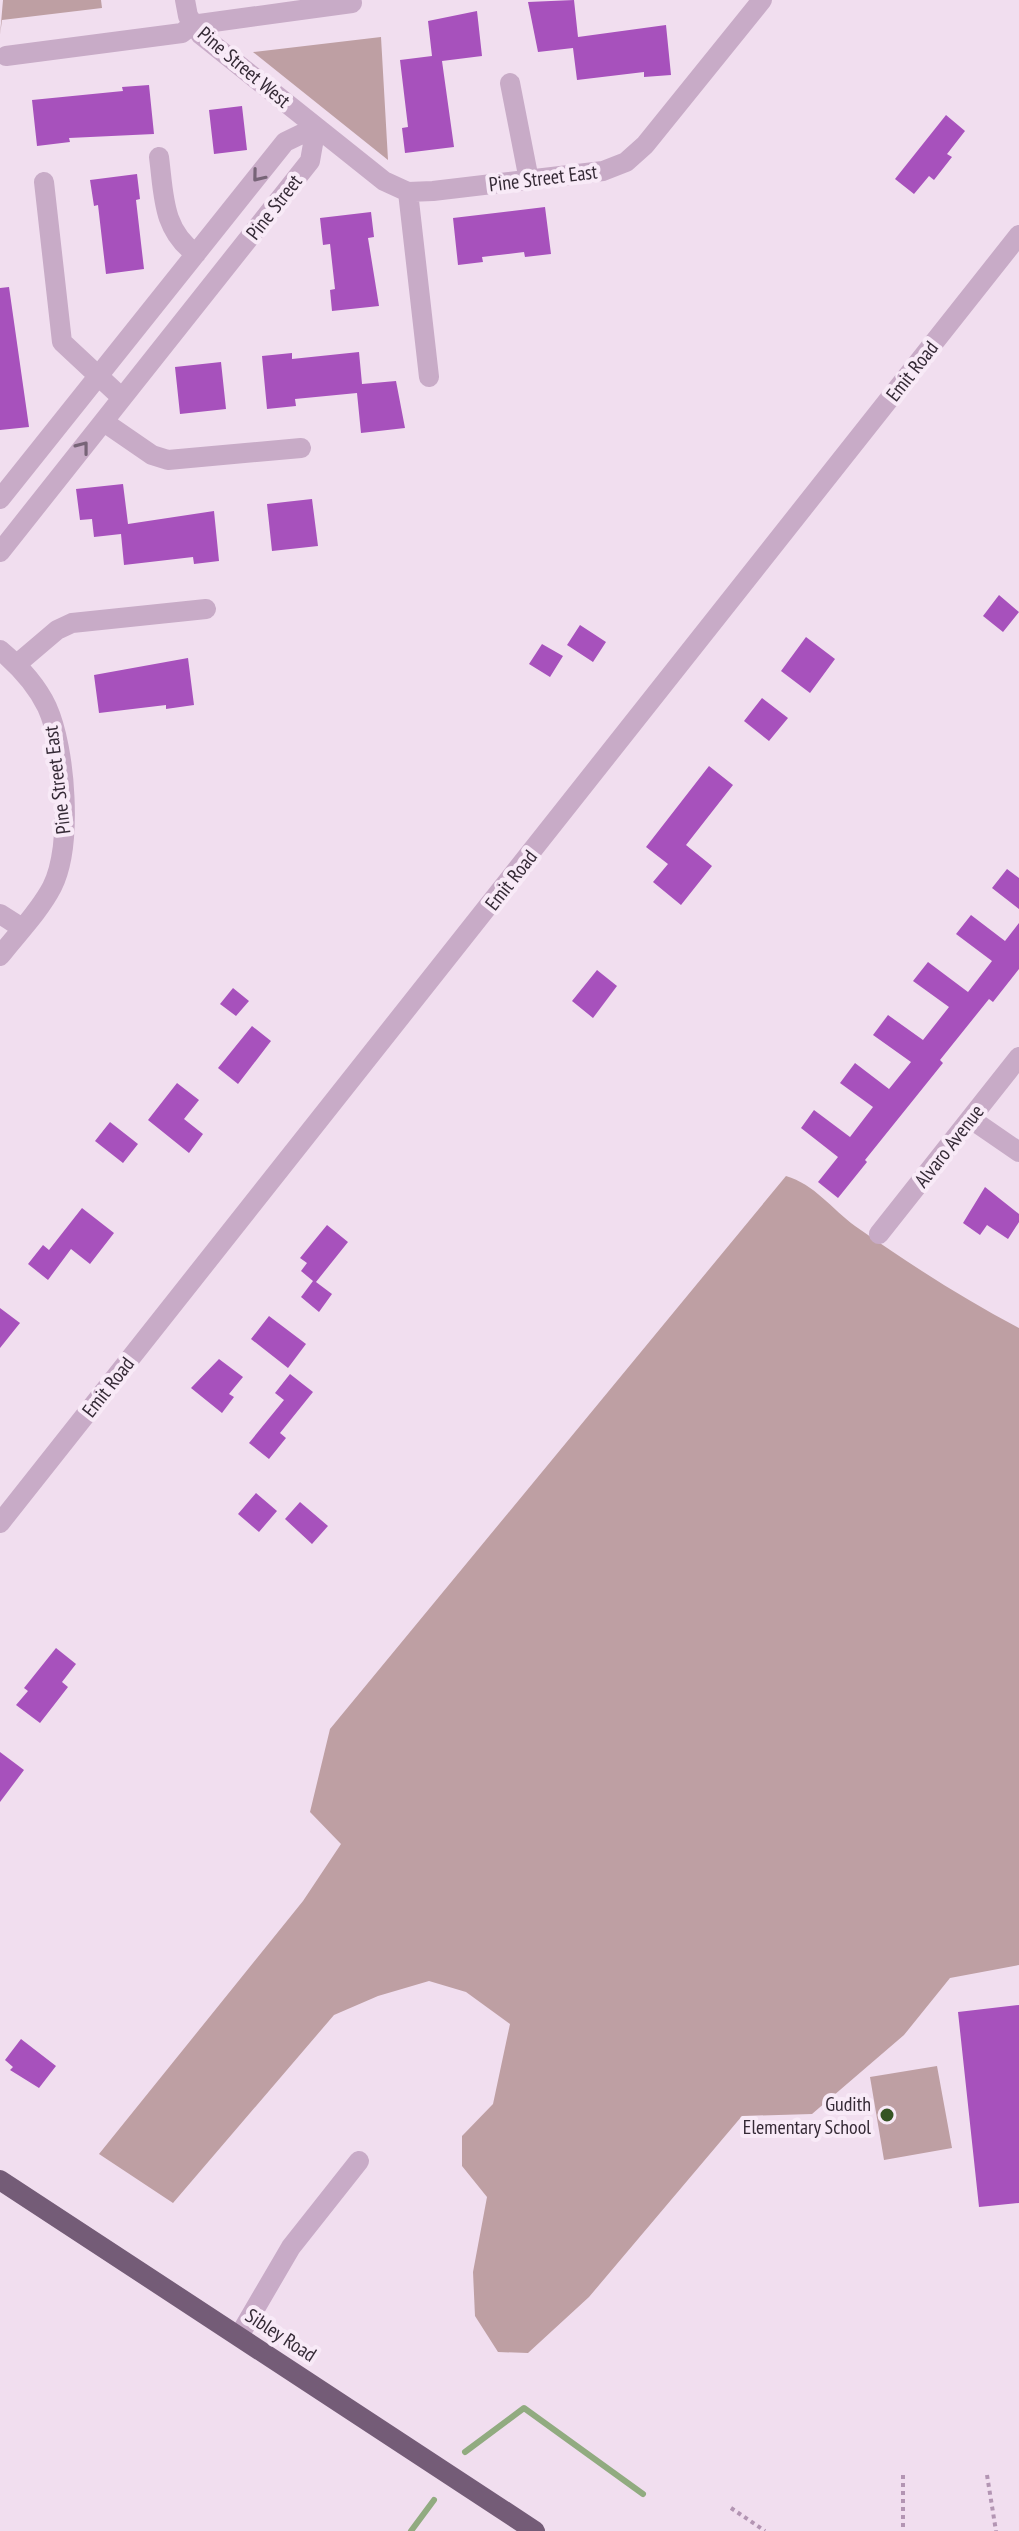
<svg xmlns="http://www.w3.org/2000/svg" width="1019" height="2531" font-family="'PT Sans Narrow',sans-serif">
  <style>
    .green { fill: #be9fa3 }
    .lines { fill: none; stroke-linecap: round; stroke-linejoin: round }
    .stream { stroke: #91ab80; stroke-width: 6 }
    .building { fill: #a751bc }
    .path { stroke: #b395b3; stroke-width: 4; stroke-dasharray: 4 4; stroke-linecap: butt }
    .minor { stroke: #c8abc7; stroke-width: 20 }
    .major { stroke: #745c77; stroke-width: 20 }
    .oneway { stroke: #776477 }
    .poi-dot { fill: #355423; stroke: #f8eaf7; stroke-width: 3 }
    .labels { text-anchor: middle; stroke-width: 8; stroke-linejoin: round; paint-order: stroke }
    .street-label { font-size: 20px; fill: #352a36; stroke: #f8eaf7 }
    .poi-label { font-size: 20px; fill: #352a36; stroke: #f8eaf7; text-anchor: end }
  </style>
  <rect width="100%" height="100%" fill="#f1deef"/>
  <!-- green -->
  <path class="green" d="M3,0H101L102,8L2,20L0,35Z
    M381,37L388,160L253,52Z
    M786,1176C814,1184 832,1209 855,1226C908,1263 962,1298 1019,1328V1965L950,1978L904,2035L812,2114L742,2116L589,2297L528,2353L498,2352L475,2316L473,2272L487,2197L462,2166V2136L493,2104L510,2024L466,1992L429,1981L378,1996L334,2015L173,2203L99,2154L303,1901L341,1844L310,1812L330,1729Z
    M937,2066L952,2148L884,2160L870,2077Z"/>
  <g class="lines">
    <!-- stream -->
    <path class="stream" d="M465,2452L524,2408L643,2494
      M411,2531L434,2500"/>
  </g>
  <!-- building -->
  <path class="building" d="M574,0L578,37L666,25L671,75L644,77V72L577,80L573,48L538,52L528,2Z
    M477,11L482,56L442,61L454,147L405,153L402,128L408,127L400,60L432,56L428,21Z
    M149,85L154,134L69,138L70,142L37,146L32,100L123,91L122,87Z
    M242,106L247,150L214,154L209,110Z
    M946,115L965,131L947,154L952,157L934,180L929,176L914,194L895,179Z
    M137,174L140,199L136,200L144,269L106,274L98,205L94,206L90,180Z
    M545,207L551,254L525,257L524,252L482,257L483,262L458,265L453,218Z
    M371,212L374,237L368,238L379,306L332,311L330,290L335,289L330,244L323,245L320,218Z
    M9,287L29,427L0,430V288Z
    M359,352L362,384L396,381L405,428L361,433L357,393L295,399L296,406L267,409L262,356L292,353V359Z
    M221,362L226,409L180,414L175,367Z
    M123,484L128,524L214,511L219,561L194,564L193,557L124,565L121,534L94,537L92,519L80,520L76,489Z
    M312,499L318,546L272,551L267,504Z
    M999,595L1019,612L1003,632L983,616Z
    M580,625L606,642L593,662L567,645Z
    M806,637L835,659L810,693L781,671Z
    M542,644L563,656L550,677L529,664Z
    M188,658L194,705L166,709V705L99,713L94,675Z
    M762,698L788,718L769,741L744,721Z
    M709,766L733,785L686,845L712,866L681,905L653,882L668,864L646,847Z
    M1007,869L1019,878V909L992,888Z
    M971,915L1005,941L1019,923V969L993,1002L989,999L940,1060L943,1063L865,1160L867,1162L838,1198L818,1182L838,1157L801,1128L814,1110L850,1137L873,1107L840,1083L855,1063L889,1089L911,1062L873,1035L888,1015L923,1040L949,1007L913,981L928,962L968,992L992,961L956,934Z
    M597,970L617,986L593,1018L572,1001Z
    M233,988L249,1001L236,1016L220,1004Z
    M252,1026L271,1041L238,1084L218,1068Z
    M177,1083L199,1100L184,1119L203,1134L189,1153L148,1120Z
    M110,1122L138,1144L123,1163L95,1141Z
    M985,1187L1019,1214V1222L1008,1239L987,1225L980,1235L963,1223Z
    M82,1208L114,1233L90,1264L71,1249L48,1280L28,1264L43,1245L49,1250Z
    M327,1225L348,1242L316,1282L332,1294L319,1312L301,1297L313,1281L301,1271L307,1263L300,1258Z
    M0,1308L20,1323L0,1348Z
    M269,1316L306,1344L288,1368L251,1339Z
    M219,1359L243,1377L229,1394L234,1397L222,1413L191,1388Z
    M290,1374L313,1392L280,1433L286,1438L269,1459L249,1443L284,1400L275,1393Z
    M256,1493L277,1511L259,1532L238,1514Z
    M300,1502L328,1526L312,1544L285,1519Z
    M56,1648L76,1664L62,1682L68,1687L40,1723L16,1705L28,1691L24,1688Z
    M0,1752L24,1770L0,1802Z
    M1019,2005V2203L979,2207L958,2012Z
    M21,2039L56,2066L39,2088L10,2070L13,2067L5,2060Z"/>
  <g class="lines">
    <!-- path -->
    <path class="path" d="M903,2475V2531
      M987,2475L996,2531
      M731,2508L765,2531"/>
    <!-- minor -->
    <path class="minor" d="M185,0L188,16L201,35L384,181L408,192L433,191L603,171L626,162L645,145L762,0
      M6,56L182,33L192,25L352,3
      M510,83L529,180
      M159,157C164,195 162,230 196,254
      M44,182L62,342L122,398
      M408,192L429,377
      M104,422L152,455L168,460L301,448
      M0,499L285,142L316,127
      M0,552L310,161L316,127
      M0,650C19,666 36,684 47,707C66,749 73,846 52,887C39,912 17,934 0,956
      M17,664L57,630L72,623L206,609
      M0,914L22,928
      M971,1119L1019,1152
      M879,1234L1019,1057
      M0,1523L1019,235
      M239,2336L291,2247L359,2161"/>
    <!-- major -->
    <path class="major" d="M0,2180L535,2531"/>
  </g>
  <!-- one-way arrows -->
  <defs><path id="oneway-chevron" d="M-2-3.5L2.5 0L-2 3.5" fill="none" stroke-width="1.6" stroke-linecap="round" stroke-linejoin="round" transform="scale(2)"/></defs>
  <g class="oneway">
    <use href="#oneway-chevron" transform="translate(258 176) rotate(129)"/>
    <use href="#oneway-chevron" transform="translate(83 447) rotate(-52)"/>
  </g>
  <!-- markers -->
  <circle class="poi-dot" cx="887" cy="2115" r="8"/>
  <g class="labels">
    <!-- street labels -->
    <g class="street-label">
      <text transform="translate(244 67) rotate(40)" y="7">Pine Street West</text>
      <text transform="translate(543 178) rotate(-7)" y="7">Pine Street East</text>
      <text transform="translate(274 207) rotate(-52)" y="7">Pine Street</text>
      <text transform="translate(912 371) rotate(-52)" y="7">Emit Road</text>
      <text transform="translate(57 780) rotate(-97)" y="7">Pine Street East</text>
      <text transform="translate(511 880) rotate(-52)" y="7">Emit Road</text>
      <text transform="translate(949 1146) rotate(-52)" y="7">Alvaro Avenue</text>
      <text transform="translate(108 1387) rotate(-52)" y="7">Emit Road</text>
      <text transform="translate(281 2335) rotate(33)" y="7">Sibley Road</text>
    </g>
    <!-- poi labels -->
    <g class="poi-label">
      <text x="871" y="2111">Gudith<tspan x="871" dy="23">Elementary School</tspan></text>
    </g>
  </g>
</svg>
